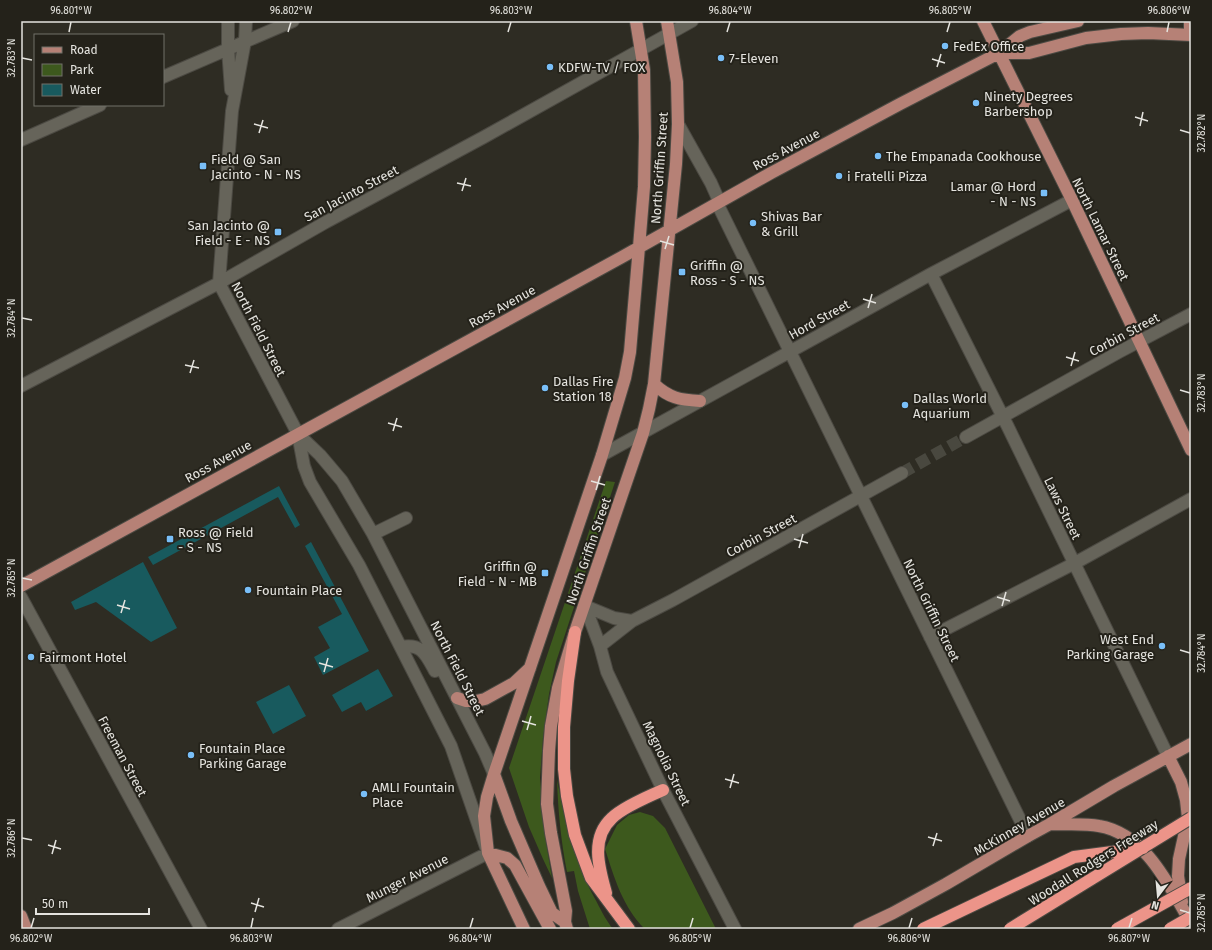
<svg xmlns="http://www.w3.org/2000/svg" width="1212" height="950" font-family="'Fira Sans',sans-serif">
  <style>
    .green { fill: #3d591d }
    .water { fill: #185a5e }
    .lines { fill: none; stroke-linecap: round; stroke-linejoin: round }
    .minor-tunnel { stroke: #49483f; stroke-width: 12; stroke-dasharray: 12 6; stroke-linecap: butt }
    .minor-casing { stroke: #4c4a43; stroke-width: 14 }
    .major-casing { stroke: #4c4a43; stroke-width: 14 }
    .highway-casing { stroke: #4c4a43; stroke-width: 14 }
    .minor { stroke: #66645a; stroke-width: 12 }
    .major { stroke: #b68176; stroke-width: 12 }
    .highway { stroke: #ec9489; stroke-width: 12 }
    .highway-bridge-casing { stroke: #4c4a43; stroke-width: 14; stroke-linecap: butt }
    .highway-bridge { stroke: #ec9489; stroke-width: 12 }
    .ticks { fill: none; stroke: #e5e4df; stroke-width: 1.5 }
    .poi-dot { fill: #79bff8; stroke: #24221a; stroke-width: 1.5 }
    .labels { text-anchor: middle; stroke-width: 4; stroke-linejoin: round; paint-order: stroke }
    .poi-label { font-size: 13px; fill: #e5e4df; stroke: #24221a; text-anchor: start }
    .street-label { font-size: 13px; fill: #e5e4df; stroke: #24221a }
    .neatline { fill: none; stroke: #e5e4df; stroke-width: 1.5 }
    .ticks-label { font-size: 10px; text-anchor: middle; fill: #e5e4df }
  </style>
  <rect width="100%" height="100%" fill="#2e2c23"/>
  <!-- green -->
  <path class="green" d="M606,481L615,482L556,662L549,694L543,738L540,778L546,842L552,878L543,859L529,827L509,768Z
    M557,780C566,822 574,859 594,897C600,908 605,919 613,929H590L578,891L574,871L567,872C561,841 558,811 557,780Z
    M640,812L653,816L665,828L716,929H645C623,908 614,877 605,849L617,825L629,815Z"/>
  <!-- water -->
  <path class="water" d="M279,486L300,525L295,528L278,497L153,565L148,557Z
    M311,542L369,651L323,675L314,657L330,648L318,627L342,614L305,546Z
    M143,562L177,628L151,642L96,602L75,610L71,602Z
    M378,669L393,696L366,711L361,702L342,712L332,695Z
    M289,685L306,716L273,734L256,702Z"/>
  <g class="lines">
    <!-- minor-tunnel -->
    <path class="minor-tunnel" d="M902,473L966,437"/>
    <!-- minor casing -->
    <g class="minor-casing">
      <path id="minor" d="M228,21V49L231,90
        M246,21L245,41L232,111L219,283L298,434L304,466L310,482L359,565L451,746L488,853L338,929
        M163,77L293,21
        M678,124L711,183L719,201
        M21,140L100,105
        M717,203L1028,836
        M931,274L1008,427L1168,756
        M21,386L219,283L326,222L484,137L692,21
        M298,434L320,455L342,481L373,534L485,753L494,774
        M966,437L1119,352L1191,314
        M602,455L931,274L1072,200
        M373,534L406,518
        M21,597L201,929
        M585,606L600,646L607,672L663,790L735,929
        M585,606L614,618L632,621
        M930,637L1075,563L1191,499
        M600,646L632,621L673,600L902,473
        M401,647C422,643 426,655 435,671"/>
    </g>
    <!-- major casing -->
    <g class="major-casing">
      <path id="major" d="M983,21L1072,200L1191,450
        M1190,34V21
        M999,53H1029L1086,38L1121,34L1148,33L1191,35
        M654,384C669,398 680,400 700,401
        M21,586L622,257L771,173L900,104L999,53L1020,36L1030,32L1078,21
        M457,698L466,701H476L485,699L514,683L530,668
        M1168,756L1181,782L1186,800L1188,818
        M494,774L511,821L539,886L552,913L565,922L567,929
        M1050,824C1065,825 1084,823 1099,826C1146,834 1169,886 1191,923
        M488,853L507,858L515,865L550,929
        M1182,902L1178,876L1179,859L1188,818L1191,813
        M21,916L26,929
        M565,922L566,911L551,833L547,804L549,751L551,726L558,688L575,632L643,433L649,409L654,384L676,164L678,124L677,82L667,21
        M524,929L488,853L484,816L487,797L494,774L602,455L625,378L630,352L639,247L644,187L645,137L644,70L636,21
        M859,929L893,913L946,884L1028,836L1050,824L1114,786L1191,744"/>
    </g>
    <!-- highway casing -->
    <g class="highway-casing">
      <path id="highway" d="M575,632L568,681L564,727V769L567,796L575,835L591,878L629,929
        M606,893C599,868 590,838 612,818C622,808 649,796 663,790"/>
    </g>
    <!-- minor -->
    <use href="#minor" class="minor"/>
    <!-- major -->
    <use href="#major" class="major"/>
    <!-- highway -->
    <use href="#highway" class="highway"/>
    <!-- highway-bridge casing -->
    <g class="highway-bridge-casing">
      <path id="highway-bridge" d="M923,929L1074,857L1143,848
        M1010,929L1191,818
        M1117,929L1191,888
        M1170,929L1191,917"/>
    </g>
    <!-- highway-bridge -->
    <use href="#highway-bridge" class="highway-bridge"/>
  </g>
  <!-- ticks -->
  <path class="ticks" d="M69,32L71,22M288,32L291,22M508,32L511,22M727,32L730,22M947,32L950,22M1167,32L1169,22M22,58L32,60M932,59L945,63M937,67L941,54M1135,117L1148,121M254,124L268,128M1140,126L1143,112M1180,130L1190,133M259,133L263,120M457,183L471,186M462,191L466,178M660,241L674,245M665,249L669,236M863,299L876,303M868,308L872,294M22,318L32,320M1066,357L1079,361M185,365L199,368M1071,366L1075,352M190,373L194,360M1180,390L1190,393M388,423L402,427M393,431L397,418M591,481L605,485M596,490L600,476M794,539L808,543M799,548L803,534M22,578L32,580M997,597L1010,601M117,605L130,609M1002,606L1006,592M121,613L125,600M1180,650L1190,653M319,663L333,667M324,672L328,658M522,721L536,725M527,730L531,716M725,779L739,783M730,788L734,774M928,837L942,841M22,838L32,840M48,845L61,849M933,846L937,833M52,854L56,840M251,903L264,907M1180,910L1190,913M255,912L259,898M31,928L34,918M251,928L253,918M470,928L473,918M690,928L693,918M909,928L912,918M1129,928L1132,918"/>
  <!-- markers -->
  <g class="poi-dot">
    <circle cx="945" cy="46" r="4"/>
    <circle cx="721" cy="58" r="4"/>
    <circle cx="550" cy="67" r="4"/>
    <circle cx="976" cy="103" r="4"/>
    <circle cx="878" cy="156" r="4"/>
    <rect x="199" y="162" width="8" height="8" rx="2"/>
    <circle cx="839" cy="176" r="4"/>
    <rect x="1040" y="189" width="8" height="8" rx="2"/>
    <circle cx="753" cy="223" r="4"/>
    <rect x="274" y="228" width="8" height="8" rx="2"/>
    <rect x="678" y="268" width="8" height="8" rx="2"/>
    <circle cx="545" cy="388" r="4"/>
    <circle cx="905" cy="405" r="4"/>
    <rect x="166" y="535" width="8" height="8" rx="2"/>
    <rect x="541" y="569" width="8" height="8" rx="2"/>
    <circle cx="248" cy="590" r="4"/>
    <circle cx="1162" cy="646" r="4"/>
    <circle cx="31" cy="657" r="4"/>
    <circle cx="191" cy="755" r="4"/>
    <circle cx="364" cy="794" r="4"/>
  </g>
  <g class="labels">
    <!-- poi labels -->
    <g class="poi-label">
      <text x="953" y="51">FedEx Office</text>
      <text x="729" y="63">7-Eleven</text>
      <text x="558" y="72">KDFW-TV / FOX</text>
      <text x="984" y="101">Ninety Degrees<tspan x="984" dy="15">Barbershop</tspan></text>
      <text x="886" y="161">The Empanada Cookhouse</text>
      <text x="211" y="164">Field @ San<tspan x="211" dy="15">Jacinto - N - NS</tspan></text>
      <text x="847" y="181">i Fratelli Pizza</text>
      <text x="1036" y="191" text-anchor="end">Lamar @ Hord<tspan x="1036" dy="15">- N - NS</tspan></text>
      <text x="761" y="221">Shivas Bar<tspan x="761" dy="15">&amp; Grill</tspan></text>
      <text x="270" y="230" text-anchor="end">San Jacinto @<tspan x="270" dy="15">Field - E - NS</tspan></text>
      <text x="690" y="270">Griffin @<tspan x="690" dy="15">Ross - S - NS</tspan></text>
      <text x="553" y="386">Dallas Fire<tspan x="553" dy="15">Station 18</tspan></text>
      <text x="913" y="403">Dallas World<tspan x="913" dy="15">Aquarium</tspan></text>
      <text x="178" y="537">Ross @ Field<tspan x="178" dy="15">- S - NS</tspan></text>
      <text x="537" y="571" text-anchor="end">Griffin @<tspan x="537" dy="15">Field - N - MB</tspan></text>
      <text x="256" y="595">Fountain Place</text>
      <text x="1154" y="644" text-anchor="end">West End<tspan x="1154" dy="15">Parking Garage</tspan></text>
      <text x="39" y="662">Fairmont Hotel</text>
      <text x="199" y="753">Fountain Place<tspan x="199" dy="15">Parking Garage</tspan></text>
      <text x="372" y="792">AMLI Fountain<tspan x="372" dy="15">Place</tspan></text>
    </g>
    <!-- street labels -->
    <g class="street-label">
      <text transform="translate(786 149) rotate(-28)" y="5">Ross Avenue</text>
      <text transform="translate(659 168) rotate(-86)" y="5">North Griffin Street</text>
      <text transform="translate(351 193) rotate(-28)" y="5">San Jacinto Street</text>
      <text transform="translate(1101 229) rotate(64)" y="5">North Lamar Street</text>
      <text transform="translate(502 306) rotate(-29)" y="5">Ross Avenue</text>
      <text transform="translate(819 319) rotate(-29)" y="5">Hord Street</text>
      <text transform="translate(259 329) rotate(63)" y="5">North Field Street</text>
      <text transform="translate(1124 334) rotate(-28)" y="5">Corbin Street</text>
      <text transform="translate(218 461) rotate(-29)" y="5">Ross Avenue</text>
      <text transform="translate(1063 508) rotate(64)" y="5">Laws Street</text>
      <text transform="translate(761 535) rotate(-28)" y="5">Corbin Street</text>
      <text transform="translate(588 551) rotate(-71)" y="5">North Griffin Street</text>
      <text transform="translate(932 610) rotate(64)" y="5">North Griffin Street</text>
      <text transform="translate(458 668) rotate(63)" y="5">North Field Street</text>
      <text transform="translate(123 756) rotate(62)" y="5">Freeman Street</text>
      <text transform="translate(667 763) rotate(64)" y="5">Magnolia Street</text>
      <text transform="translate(1019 826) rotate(-30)" y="5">McKinney Avenue</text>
      <text transform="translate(1093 862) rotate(-32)" y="5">Woodall Rodgers Freeway</text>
      <text transform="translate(407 878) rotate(-27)" y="5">Munger Avenue</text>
    </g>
  </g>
  <!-- border -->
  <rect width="1212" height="950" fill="none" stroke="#24221a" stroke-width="44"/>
  <!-- legend -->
  <rect x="34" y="34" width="130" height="72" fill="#24221a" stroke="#717069"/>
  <rect x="42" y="47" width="20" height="6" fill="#b68176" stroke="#717069"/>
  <text x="70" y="54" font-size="12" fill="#e5e4df">Road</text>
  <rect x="42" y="64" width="20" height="12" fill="#3d591d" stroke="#717069"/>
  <text x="70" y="74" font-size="12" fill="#e5e4df">Park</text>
  <rect x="42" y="84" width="20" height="12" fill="#185a5e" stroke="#717069"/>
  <text x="70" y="94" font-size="12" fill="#e5e4df">Water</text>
  <!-- north arrow -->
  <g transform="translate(1158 896) rotate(196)" stroke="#24221a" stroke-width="3" paint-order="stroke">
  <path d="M0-3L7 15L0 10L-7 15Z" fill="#e5e4df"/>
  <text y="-6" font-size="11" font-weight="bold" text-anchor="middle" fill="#e5e4df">N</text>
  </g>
  <!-- scale -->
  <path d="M36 908v6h113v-6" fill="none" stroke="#e5e4df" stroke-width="2"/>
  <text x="42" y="908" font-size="12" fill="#e5e4df" stroke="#24221a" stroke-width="3" paint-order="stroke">50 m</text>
  <rect x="22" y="22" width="1168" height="906" class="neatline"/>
  <g class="ticks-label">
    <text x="71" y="14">96.801°W</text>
    <text x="291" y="14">96.802°W</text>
    <text x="511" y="14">96.803°W</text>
    <text x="730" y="14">96.804°W</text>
    <text x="950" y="14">96.805°W</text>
    <text x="1169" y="14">96.806°W</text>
    <text transform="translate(11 58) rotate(-90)" y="4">32.783°N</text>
    <text transform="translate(1201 133) rotate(-90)" y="4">32.782°N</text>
    <text transform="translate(11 318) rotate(-90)" y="4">32.784°N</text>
    <text transform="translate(1201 393) rotate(-90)" y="4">32.783°N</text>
    <text transform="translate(11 578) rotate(-90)" y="4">32.785°N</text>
    <text transform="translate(1201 653) rotate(-90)" y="4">32.784°N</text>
    <text transform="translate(11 838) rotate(-90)" y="4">32.786°N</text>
    <text transform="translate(1201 913) rotate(-90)" y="4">32.785°N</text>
    <text x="31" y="942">96.802°W</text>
    <text x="251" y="942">96.803°W</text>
    <text x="470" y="942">96.804°W</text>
    <text x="690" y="942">96.805°W</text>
    <text x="909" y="942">96.806°W</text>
    <text x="1129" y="942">96.807°W</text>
  </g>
</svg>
